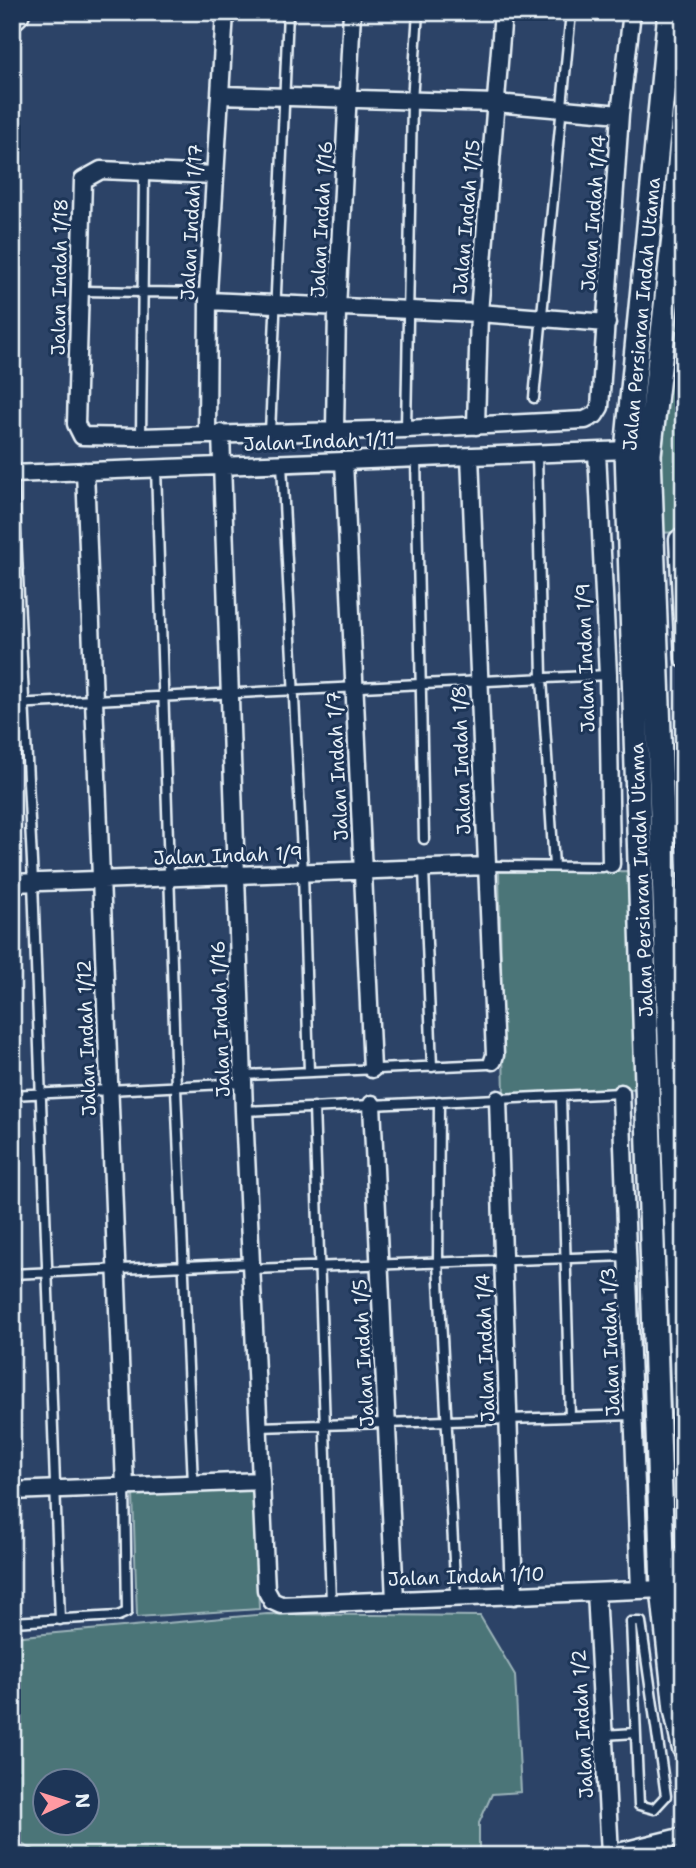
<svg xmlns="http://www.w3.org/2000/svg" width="696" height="1868" font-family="'Shantell Sans',sans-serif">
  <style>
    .green { fill: #4c7478; stroke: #9ab2b8; stroke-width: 2; fill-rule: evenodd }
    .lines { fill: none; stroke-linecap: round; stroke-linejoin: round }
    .service-casing { stroke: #e8f1f8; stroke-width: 13 }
    .minor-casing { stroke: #e8f1f8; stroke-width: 21 }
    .secondary-casing { stroke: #e8f1f8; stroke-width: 28 }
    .motorway-casing { stroke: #e8f1f8; stroke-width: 35 }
    .service { stroke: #1d3557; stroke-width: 8 }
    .minor { stroke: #1d3557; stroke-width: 16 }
    .secondary { stroke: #1d3557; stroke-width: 23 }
    .motorway { stroke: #1d3557; stroke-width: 30 }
    .labels { text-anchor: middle; stroke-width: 6; stroke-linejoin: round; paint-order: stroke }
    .street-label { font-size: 19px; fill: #e8f1f8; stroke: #1d3557 }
  </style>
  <rect width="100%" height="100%" fill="#2c4367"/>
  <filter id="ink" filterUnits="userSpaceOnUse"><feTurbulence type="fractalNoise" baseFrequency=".0143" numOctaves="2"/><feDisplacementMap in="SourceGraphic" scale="14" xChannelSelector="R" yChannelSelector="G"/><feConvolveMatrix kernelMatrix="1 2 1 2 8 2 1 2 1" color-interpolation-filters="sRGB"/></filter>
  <g filter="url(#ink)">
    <!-- green -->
    <path class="green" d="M680,234L684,235V532L656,533Z
      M640,871L648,1088L504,1095L499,872Z
      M255,1491L259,1609L137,1617L133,1494Z
      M267,1614L480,1616L515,1675L521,1792L492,1794L479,1823V1856H46L17,1842L12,1817V1637ZM46,1780H88V1822H46Z"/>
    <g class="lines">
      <!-- service casing -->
      <g class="service-casing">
        <path id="service" d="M82,291L208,293
          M534,398L571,12
          M406,429L412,101L418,12
          M270,433L288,12
          M141,437L144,172
          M537,454L542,678L554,866
          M416,458L424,839
          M282,464L303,873L309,1072
          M156,468L176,1088L193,1484
          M13,474L33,882L60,1620
          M12,704L608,675
          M487,866L603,867L611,864
          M424,869L432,1067
          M244,1075L488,1064L493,1061
          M12,1095L244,1083
          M561,1096L570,1417
          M439,1101L438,1262L456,1598
          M314,1107L331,1603
          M244,1111L621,1093
          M251,1269L627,1256
          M12,1274L251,1263
          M259,1427L633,1415
          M12,1622L118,1616L127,1612L125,1487
          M631,1622H641L666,1796L654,1809L639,1805Z
          M604,1735L635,1733"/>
      </g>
      <!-- minor casing -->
      <g class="minor-casing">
        <path id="minor" d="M220,95L496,103L620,114
          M214,175L101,170L83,180L76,424L82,436L141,437L406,429L585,420L595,415L600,407L620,114L632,12
          M208,301L479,313L607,323
          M476,426L479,313L503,12
          M335,429L337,309L352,12
          M221,433L244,1111L266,1590L272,1601L281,1605L663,1589
          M207,434L208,293L225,12
          M597,452L608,675L611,864
          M470,456L495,1055L493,1061
          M344,461L372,1069
          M85,471L125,1487
          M12,474L627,450
          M678,539L684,659
          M12,883L487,866
          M621,1093L640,1590
          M498,1099L514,1596
          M372,1104L395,1600
          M12,1491L261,1481
          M596,1592L610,1854
          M602,1856L684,1836"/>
      </g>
      <!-- secondary casing -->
      <g class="secondary-casing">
        <path id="secondary" d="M670,12L627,450L663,1589L676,1709L684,1747
          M684,115L675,228L649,454L684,1427
          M663,1589L680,1574L684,1557
          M663,1589L681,1602L684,1611"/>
      </g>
      <!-- motorway casing -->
      <g class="motorway-casing">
        <path id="motorway" d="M12,14L14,12"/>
      </g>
      <!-- service -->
      <use href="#service" class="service"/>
      <!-- minor -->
      <use href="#minor" class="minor"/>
      <!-- secondary -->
      <use href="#secondary" class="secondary"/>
      <!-- motorway -->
      <use href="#motorway" class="motorway"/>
    </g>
  </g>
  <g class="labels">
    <!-- street labels -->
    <g class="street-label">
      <text transform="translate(593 213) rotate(-86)" y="7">Jalan Indah 1/14</text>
      <text transform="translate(466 217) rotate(-85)" y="7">Jalan Indah 1/15</text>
      <text transform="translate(321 219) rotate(-87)" y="7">Jalan Indah 1/16</text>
      <text transform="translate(191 222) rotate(-87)" y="7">Jalan Indah 1/17</text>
      <text transform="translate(59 277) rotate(-89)" y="7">Jalan Indah 1/18</text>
      <text transform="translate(641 314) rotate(-85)" y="7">Jalan Persiaran Indah Utama</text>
      <text transform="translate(319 441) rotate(-2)" y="7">Jalan Indah 1/11</text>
      <text transform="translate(585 658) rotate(-92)" y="7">Jalan Indan 1/9</text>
      <text transform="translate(461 760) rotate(-92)" y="7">Jalan Indah 1/8</text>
      <text transform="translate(337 766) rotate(-93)" y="7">Jalan Indah 1/7</text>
      <text transform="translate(228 855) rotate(-2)" y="7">Jalan Indah 1/9</text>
      <text transform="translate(641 880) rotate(-92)" y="7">Jalan Persiaran Indah Utama</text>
      <text transform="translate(220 1019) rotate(-92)" y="7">Jalan Indah 1/16</text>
      <text transform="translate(86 1038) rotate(-92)" y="7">Jalan Indah 1/12</text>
      <text transform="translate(610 1342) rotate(-92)" y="7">Jalan Indah 1/3</text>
      <text transform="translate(485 1348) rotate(-92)" y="7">Jalan Indah 1/4</text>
      <text transform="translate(363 1353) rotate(-93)" y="7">Jalan Indah 1/5</text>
      <text transform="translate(466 1576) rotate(-2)" y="7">Jalan Indah 1/10</text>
      <text transform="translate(582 1724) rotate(-93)" y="7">Jalan Indah 1/2</text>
    </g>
  </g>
  <!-- margin -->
  <rect width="696" height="1868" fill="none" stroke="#1d3557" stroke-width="42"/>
  <rect x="21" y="21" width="654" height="1826" fill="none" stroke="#e8f1f8" stroke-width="2.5" filter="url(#ink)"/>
  <!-- north arrow -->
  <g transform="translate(66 1802) rotate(86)"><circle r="33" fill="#1d3557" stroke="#6e8097" stroke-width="2"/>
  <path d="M0-5L12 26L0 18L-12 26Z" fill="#ff9aa2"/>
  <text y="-10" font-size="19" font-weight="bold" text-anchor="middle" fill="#e8f1f8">N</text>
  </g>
</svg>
